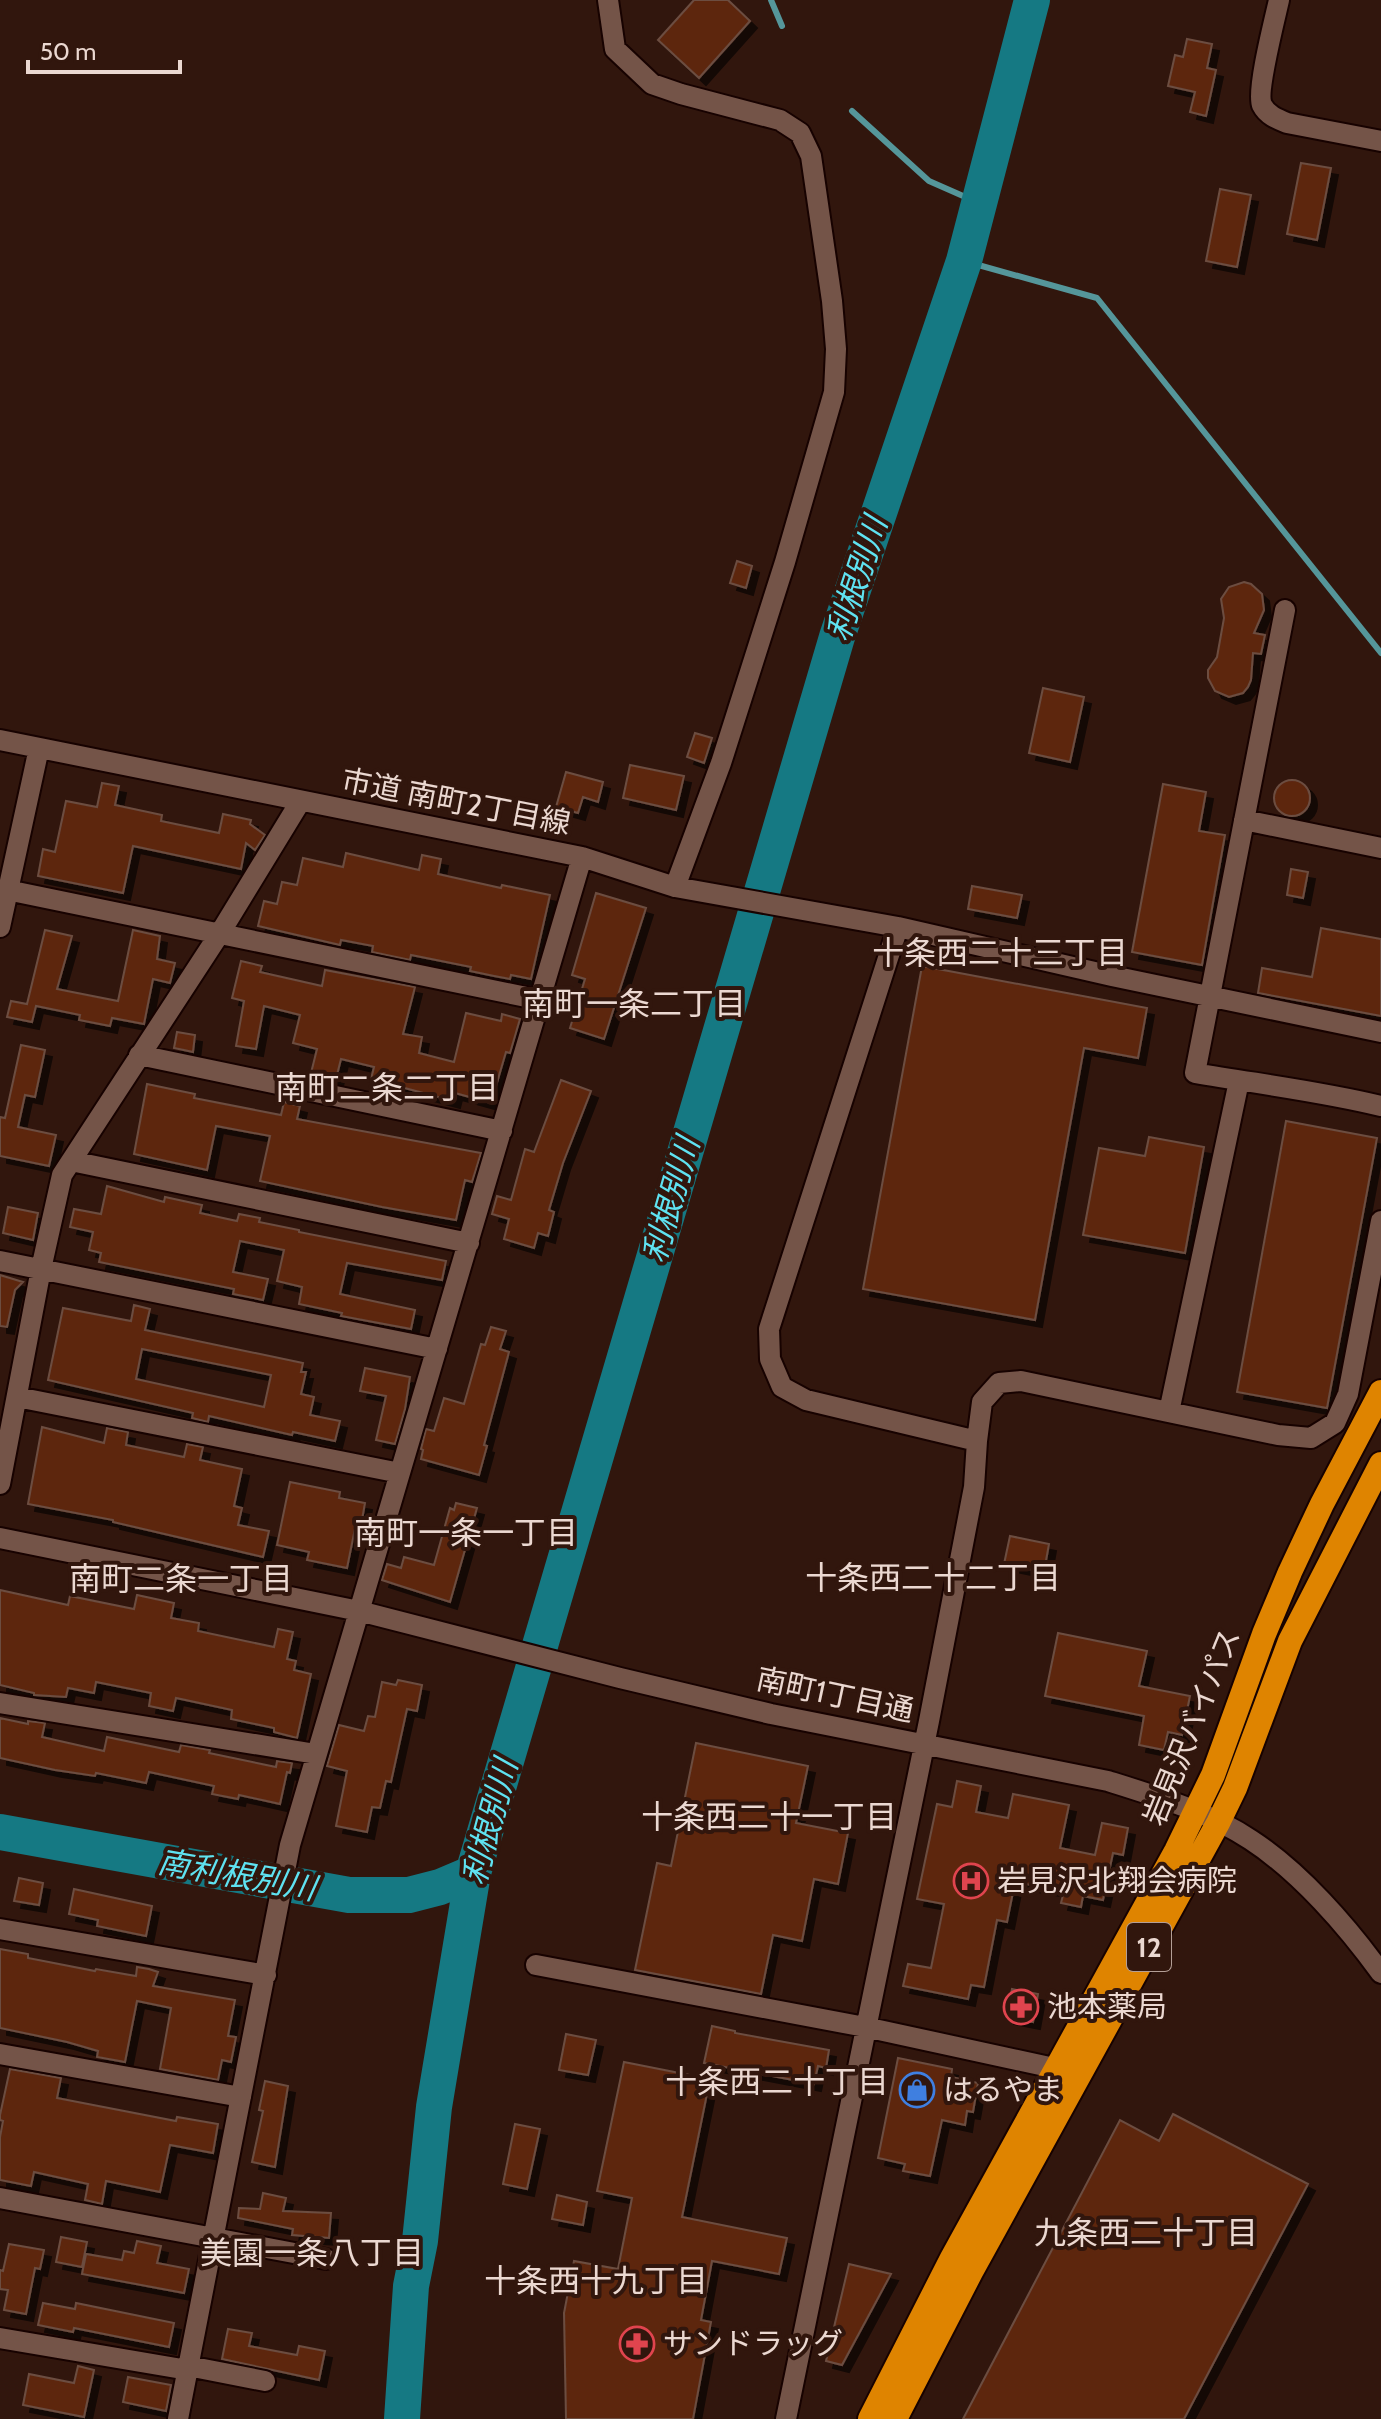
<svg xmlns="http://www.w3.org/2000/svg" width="1381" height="2419" font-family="Cabin,'Noto Sans JP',sans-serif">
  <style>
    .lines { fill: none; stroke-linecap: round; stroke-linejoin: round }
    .stream { stroke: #55969a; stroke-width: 6 }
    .river { stroke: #157983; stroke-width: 36 }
    .building { fill: #5d2811; stroke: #6c4d41; stroke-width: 2; fill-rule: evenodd; filter: url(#shadow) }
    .minor-casing { stroke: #170200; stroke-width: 24 }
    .highway-casing { stroke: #170200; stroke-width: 28 }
    .minor { stroke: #745448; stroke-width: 20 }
    .highway { stroke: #df8400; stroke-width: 24 }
    .labels { text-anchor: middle; stroke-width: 8; stroke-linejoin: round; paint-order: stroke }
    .shield { fill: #31160d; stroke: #b39e96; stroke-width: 2 }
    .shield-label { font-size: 28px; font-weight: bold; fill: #ebd8d1 }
    .street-label { font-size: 30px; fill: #ebd8d1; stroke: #31160d }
    .poi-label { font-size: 30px; fill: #ebd8d1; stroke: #31160d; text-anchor: start }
    .water-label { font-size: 32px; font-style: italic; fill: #5fe2f1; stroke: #31160d }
    .neighbourhood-label { font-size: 32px; fill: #ebd8d1; stroke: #31160d }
  </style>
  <defs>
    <filter id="shadow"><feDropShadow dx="7" dy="7" stdDeviation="0" flood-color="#0009"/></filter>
  </defs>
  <rect width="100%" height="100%" fill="#31160d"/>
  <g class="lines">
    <!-- stream -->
    <path class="stream" d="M771,0L782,26
      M852,111L929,181L979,203
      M964,261L1097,298L1381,653"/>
    <!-- river -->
    <path class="river" d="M0,1832L349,1895H409L440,1887L473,1873
      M402,2419L411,2286L420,2241L434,2107L473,1873L837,637L964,261L1032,0"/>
  </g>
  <!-- building -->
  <path class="building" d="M694,0H728L750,21L699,78L658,40Z
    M1187,39L1212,44L1207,68L1216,70L1206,116L1190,112L1195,92L1168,86L1175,55L1183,57Z
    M1301,163L1331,168L1317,240L1287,234Z
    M1220,189L1251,195L1237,267L1206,261Z
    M737,561L752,566L746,588L730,583Z
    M1244,582L1251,584L1262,594L1264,610L1254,633L1265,635L1261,654L1253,653L1251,680L1248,687L1243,693L1229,697L1215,691L1208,678V670L1217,657L1224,618L1221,599L1229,587Z
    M1043,688L1084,697L1070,762L1029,753Z
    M695,733L712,738L704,763L687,757Z
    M630,765L684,776L676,810L623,798Z
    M566,772L603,782L598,802L583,797L578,813L556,807Z
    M1274 798a18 18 0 1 1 36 0a18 18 0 1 1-36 0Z
    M102,783L119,786L115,805L162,815L161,821L219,833L223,814L251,820L250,824L265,835L255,850L246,843L241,869L133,846L123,893L38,876L43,849L55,852L66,801L97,807Z
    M1163,784L1206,792L1199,831L1225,835L1202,965L1132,952Z
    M346,853L419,870L422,855L441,859L438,874L501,888L502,885L550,895L531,979L511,975L510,979L494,976L470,971L471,967L411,955L410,960L372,952L373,946L341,940L340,945L258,926L264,901L277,904L282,882L297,885L303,858L343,867Z
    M1291,869L1308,872L1303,898L1287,895Z
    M972,886L1022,895L1017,918L968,909Z
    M596,893L646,908L604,1039L570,1028L585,979L572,975Z
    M1321,928L1381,939V1016L1258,993L1262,968L1312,977Z
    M45,930L72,936L57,989L118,1001L133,930L160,936L157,959L175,963L170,983L153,979L144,1024L112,1018L110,1026L79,1020L80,1015L36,1006L32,1022L7,1017L11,1001L27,1004Z
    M241,961L262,966L260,972L322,986L325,970L415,987L403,1034L422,1037L419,1053L454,1062L466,1013L501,1021L502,1014L520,1019L510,1053L506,1052L491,1103L455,1093L453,1101L371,1079L374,1067L341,1059L336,1079L311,1073L317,1049L293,1043L300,1015L264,1006L256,1049L236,1046L244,1001L232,998Z
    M922,966L1147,1008L1138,1058L1084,1048L1035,1320L863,1289Z
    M177,1032L195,1035L193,1052L174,1048Z
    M21,1045L45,1050L35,1097L25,1095L18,1127L56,1135L49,1166L0,1156V1117L5,1118Z
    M561,1080L591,1091L563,1163L549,1210L554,1212L548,1236L538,1233L534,1248L504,1239L509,1219L492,1214L497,1196L511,1200L525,1149L534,1152Z
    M147,1084L195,1094L194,1098L281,1115L284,1102L300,1106L297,1119L481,1153L472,1182L465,1180L456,1220L382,1207L260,1181L270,1136L216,1126L207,1170L134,1154Z
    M1286,1121L1377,1138L1327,1408L1237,1392Z
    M1149,1137L1204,1147L1185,1253L1083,1235L1099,1148L1145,1156Z
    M107,1186L164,1202L165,1197L202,1205L200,1213L237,1221L239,1214L260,1218L259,1222L299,1230V1232L446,1261L442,1280L347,1263L340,1294L415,1310L411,1329L341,1316L342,1313L299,1304L302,1287L277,1281L284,1250L240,1241L233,1272L268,1279L263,1300L233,1294L234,1289L99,1262L101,1253L89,1250L93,1232L70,1227L74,1209L101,1214Z
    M8,1207L38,1213L33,1240L3,1233Z
    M0,1275L23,1282L15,1290L7,1327L0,1326Z
    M134,1305L150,1309L145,1330L303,1363L301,1372H306L301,1394L314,1397L310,1415L340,1421L335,1441L293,1432L292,1435L209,1416L208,1422L192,1418L193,1413L48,1380L63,1308L131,1321ZM142,1349L271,1375L264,1407L136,1379Z
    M491,1327L506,1331L500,1349L509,1352L484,1445L487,1446L479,1475L421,1459L423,1450L421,1449L426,1429L434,1431L444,1398L464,1404L481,1344L485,1345Z
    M365,1368L410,1377L405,1409L395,1444L376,1440L386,1396L360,1391Z
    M42,1427L104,1443L107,1428L128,1432L126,1445L184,1457L187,1444L203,1447L200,1460L242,1469L234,1506L242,1508L238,1525L269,1531L263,1557L113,1522V1520L28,1504Z
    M290,1482L340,1492L339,1498L365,1503L362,1520L357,1519L347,1568L307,1560L309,1552L277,1545Z
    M456,1503L477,1508L450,1602L382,1580L387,1564L401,1568L404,1557L434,1565L450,1508L454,1510Z
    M1010,1536L1049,1544L1044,1572L1004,1564Z
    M0,1590L68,1605L70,1596L134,1609L137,1595L174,1603L171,1618L199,1623L198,1631L274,1647L278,1629L293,1632L287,1659L296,1661L294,1670L311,1674L297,1738L274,1732V1728L231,1719L232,1710L176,1698L173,1711L149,1706L151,1693L96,1682L94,1693L68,1688L66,1697L34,1695V1693L0,1685Z
    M1058,1633L1147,1651L1139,1686L1190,1696L1182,1735L1168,1732L1164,1750L1139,1745L1144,1716L1045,1696Z
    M398,1680L422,1685L417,1711L407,1709L391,1782L386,1781L380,1808L372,1807L367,1832L336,1826L347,1771L327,1766L339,1725L364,1731L368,1716L375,1717L382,1682L396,1685Z
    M0,1718L28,1724V1721L45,1723L42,1737L104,1751L107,1737L179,1752L181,1745L210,1750L209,1753L276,1767L277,1761L292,1763L290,1773L287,1772L280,1804L239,1795L238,1799L212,1794L214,1786L149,1772L146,1783L96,1773L95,1776L55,1770L0,1758Z
    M696,1743L808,1766L796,1823L848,1833L838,1884L814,1879L802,1941L773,1935L761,1994L635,1970L657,1863L671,1866Z
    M957,1781L981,1786L976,1812L1008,1818L1013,1794L1069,1805L1060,1848L1095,1855L1102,1823L1128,1828L1123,1855L1113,1853L1103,1900L1083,1896L1081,1907L1061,1903L1064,1891L1015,1882L1007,1922L997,1920L984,1987L971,1985L968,1999L903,1986L908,1964L931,1968L944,1904L917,1899L937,1804L952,1807Z
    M19,1878L43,1883L39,1905L14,1901Z
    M74,1889L152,1906L146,1936L97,1926L98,1920L69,1914Z
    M0,1949L28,1954V1958L95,1971L96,1969L136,1976L137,1967L149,1969L158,1972L153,1986L235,2000L228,2036L236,2037L231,2062L222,2060L218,2080L160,2069L171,2008L137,2001L125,2062L97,2057L98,2051L67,2042L0,2028Z
    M1012,1989L1038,1994L1033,2022L1007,2017Z
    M712,2026L735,2031V2033L829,2050L826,2068L818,2066L814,2084L704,2063Z
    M566,2034L596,2040L588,2075L559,2070Z
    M898,2058L952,2069L951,2077L978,2083L973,2112L967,2111L965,2125L942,2120L930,2176L903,2171L905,2164L878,2158Z
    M624,2062L710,2079L682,2217L787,2238L779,2274L712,2261L701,2320L711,2322L693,2419H566L564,2313L574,2261L618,2269L632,2198L597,2191Z
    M10,2069L61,2078L57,2098L176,2121L177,2117L218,2124L213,2153L170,2145L160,2192L106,2181L102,2204L85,2200L88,2184L34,2172L31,2186L0,2180V2137L3,2121L0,2120V2115Z
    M265,2081L288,2086L275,2167L252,2162L263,2111L259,2110Z
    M1173,2114L1308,2184L1184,2419H963L1120,2120L1159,2141Z
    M515,2124L540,2129L527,2189L503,2184Z
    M263,2193L286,2198L283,2211L331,2213L329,2238L292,2235L293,2229L238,2218L239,2208L260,2209Z
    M557,2195L587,2202L583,2225L552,2219Z
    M61,2237L87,2242L82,2267L56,2262Z
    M137,2241L161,2246L157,2263L189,2269L184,2293L82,2274L86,2254L122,2260L124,2251L134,2253Z
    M9,2244L44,2250L40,2269L35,2268L26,2314L4,2310L8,2290L0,2289V2270L3,2271Z
    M849,2264L891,2274L842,2365L826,2361Z
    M43,2303L75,2309L76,2303L174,2323L169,2347L74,2328L73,2332L38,2325Z
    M228,2329L252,2333L249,2346L297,2355L299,2346L325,2351L319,2380L222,2359Z
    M78,2366L94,2370L84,2417L23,2405L29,2374L74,2383Z
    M128,2377L171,2385L166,2411L123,2402Z"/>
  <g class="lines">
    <!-- minor casing -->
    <g class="minor-casing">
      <path id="minor" d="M608,0L615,49L652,84L681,94L780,120L800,133L811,156L832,301L836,349L834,392L785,562L721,763L675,887
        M1279,0C1275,18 1256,92 1262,105C1267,115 1277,119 1287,123L1381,141
        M1285,610L1195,1073C1258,1084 1320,1091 1381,1106
        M0,740L582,857L675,887L898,927L1112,976L1381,1032
        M1244,820L1381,848
        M7,890L541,1000
        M0,927L39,748
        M139,1055L502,1131
        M71,1161L469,1243
        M0,1261L437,1349
        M17,1397L400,1473
        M1169,1412L1239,1081
        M977,1441L982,1402L999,1383L1021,1381L1278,1435L1311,1438L1335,1423L1348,1394L1381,1221
        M0,1484L41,1269L62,1175L220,933L300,802
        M0,1538L359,1611L620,1678L771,1714L1108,1781C1156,1796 1209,1812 1251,1840C1300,1872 1347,1926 1381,1973
        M0,1703L316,1754
        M0,1929L266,1975
        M536,1965L865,2027L1068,2071
        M0,2054L241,2097
        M0,2198L326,2259
        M0,2338L188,2370
        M188,2366L265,2381
        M178,2419L290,1845L582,857
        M786,2419L929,1721L974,1487L977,1441L806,1400L782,1387L770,1359L769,1329L898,927"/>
    </g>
    <!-- highway casing -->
    <g class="highway-casing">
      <path id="highway" d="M870,2419L952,2258L1176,1851L1213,1775L1264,1634L1290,1572L1322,1504L1381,1392
        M895,2419L971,2272L1218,1823L1235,1788L1290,1641L1381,1464"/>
    </g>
    <!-- minor -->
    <use href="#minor" class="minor"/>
    <!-- highway -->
    <use href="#highway" class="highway"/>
  </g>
  <!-- icons -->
  <defs>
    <g id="hospital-ring" transform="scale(1.8)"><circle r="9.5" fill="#31160d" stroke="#e0444e" stroke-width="1.5"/><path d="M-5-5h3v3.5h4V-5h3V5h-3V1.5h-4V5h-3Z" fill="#e0444e"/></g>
    <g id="pharmacy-ring" transform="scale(1.8)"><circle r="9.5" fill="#31160d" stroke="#e0444e" stroke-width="1.5"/><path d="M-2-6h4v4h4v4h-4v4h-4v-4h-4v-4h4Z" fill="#e0444e"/></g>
    <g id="shop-ring" transform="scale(1.8)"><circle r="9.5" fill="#31160d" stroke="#3f7fe0" stroke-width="1.5"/><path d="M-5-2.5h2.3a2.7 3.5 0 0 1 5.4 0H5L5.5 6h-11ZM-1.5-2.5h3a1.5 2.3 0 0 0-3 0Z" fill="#3f7fe0"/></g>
  </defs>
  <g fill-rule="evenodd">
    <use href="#hospital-ring" x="971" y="1881"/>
    <use href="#pharmacy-ring" x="1021" y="2007"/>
    <use href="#shop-ring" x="917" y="2090"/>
    <use href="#pharmacy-ring" x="637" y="2344"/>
  </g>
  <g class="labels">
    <!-- shield labels -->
    <rect class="shield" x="1127" y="1923" width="44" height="48" rx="6"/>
    <g class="shield-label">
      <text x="1149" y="1957">12</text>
    </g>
    <!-- street labels -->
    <g class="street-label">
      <text transform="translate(456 802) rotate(11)" y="10">市道 南町2丁目線</text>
      <text transform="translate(835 1695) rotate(12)" y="10">南町1丁目通</text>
      <text transform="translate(1192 1727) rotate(-68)" y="10">岩見沢バイパス</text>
    </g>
    <!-- poi labels -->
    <g class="poi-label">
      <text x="997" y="1891">岩見沢北翔会病院</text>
      <text x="1047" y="2017">池本薬局</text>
      <text x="943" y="2100">はるやま</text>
      <text x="663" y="2354">サンドラッグ</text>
    </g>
    <!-- water labels -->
    <g class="water-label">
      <text transform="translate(857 579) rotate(-72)" y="11">利根別川</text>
      <text transform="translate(671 1200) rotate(-74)" y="11">利根別川</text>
      <text transform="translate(490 1822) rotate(-75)" y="11">利根別川</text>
      <text transform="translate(237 1875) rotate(10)" y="11">南利根別川</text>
    </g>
    <!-- neighbourhood labels -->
    <g class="neighbourhood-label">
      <text x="1000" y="964">十条西二十三丁目</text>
      <text x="634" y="1015">南町一条二丁目</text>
      <text x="387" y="1099">南町二条二丁目</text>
      <text x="466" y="1544">南町一条一丁目</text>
      <text x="933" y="1589">十条西二十二丁目</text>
      <text x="181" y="1590">南町二条一丁目</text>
      <text x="769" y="1828">十条西二十一丁目</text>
      <text x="777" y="2093">十条西二十丁目</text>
      <text x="1146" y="2244">九条西二十丁目</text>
      <text x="312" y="2264">美園一条八丁目</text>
      <text x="596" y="2292">十条西十九丁目</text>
    </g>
  </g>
  <!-- scale -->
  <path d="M28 60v12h152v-12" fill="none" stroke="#ebd8d1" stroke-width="4"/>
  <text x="40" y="60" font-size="24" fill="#ebd8d1" stroke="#31160d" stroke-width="6" paint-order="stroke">50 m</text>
</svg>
